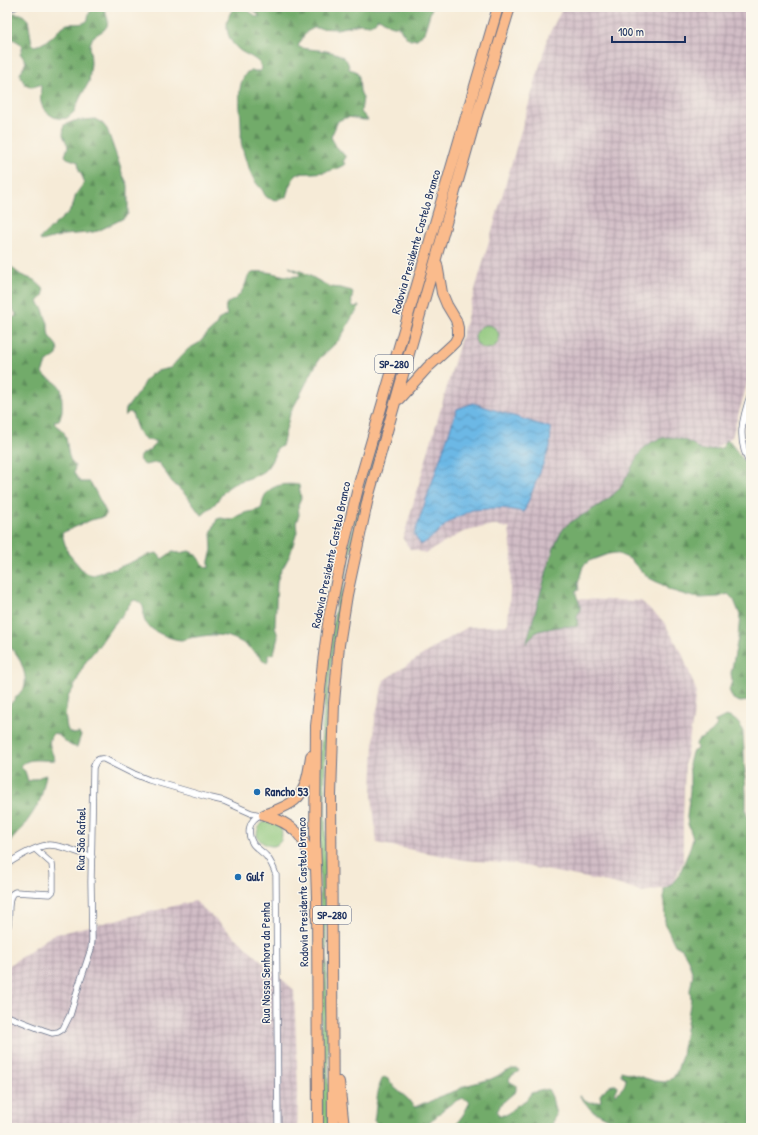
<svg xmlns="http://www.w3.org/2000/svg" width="758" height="1135" font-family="'Patrick Hand',sans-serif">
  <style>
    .industrial { fill: url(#industrial-grid) }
    .green { fill: #8ec67a; stroke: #547a6c }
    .forest { fill: url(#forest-firs); stroke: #466d64 }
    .water { fill: url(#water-waves); stroke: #4474a2 }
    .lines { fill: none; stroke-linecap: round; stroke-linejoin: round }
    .street-casing { stroke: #687188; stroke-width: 7 }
    .highway-casing { stroke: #687188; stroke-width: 12 }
    .street { stroke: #fff; stroke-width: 5.5 }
    .highway { stroke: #fabb8c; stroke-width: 10 }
    .poi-dot { fill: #1f6fb2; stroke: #fbf7ec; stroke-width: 1.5 }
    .labels { text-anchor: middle; stroke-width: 3; stroke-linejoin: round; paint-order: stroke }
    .shield { fill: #fbf7ec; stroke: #5e6b89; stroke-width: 1 }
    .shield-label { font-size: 11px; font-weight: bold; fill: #1b2f5e }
    .street-label { font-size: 12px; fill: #1b2f5e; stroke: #fbf7ec }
    .poi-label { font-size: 12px; font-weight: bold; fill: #1b2f5e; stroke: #fbf7ec; text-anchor: start }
  </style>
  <defs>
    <pattern id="industrial-grid" width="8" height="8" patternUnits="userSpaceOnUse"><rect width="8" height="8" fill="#d2bdc6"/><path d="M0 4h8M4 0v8" fill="none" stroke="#aa9aa4"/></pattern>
    <pattern id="forest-firs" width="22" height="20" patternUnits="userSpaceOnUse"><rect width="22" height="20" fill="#72ab6a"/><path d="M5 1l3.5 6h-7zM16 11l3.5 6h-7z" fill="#5d8c5a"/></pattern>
    <pattern id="water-waves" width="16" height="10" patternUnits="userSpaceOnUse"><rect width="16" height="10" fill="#6cb8e5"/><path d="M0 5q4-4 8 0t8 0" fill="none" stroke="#5896bd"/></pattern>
  </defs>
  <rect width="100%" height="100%" fill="#fbf7ec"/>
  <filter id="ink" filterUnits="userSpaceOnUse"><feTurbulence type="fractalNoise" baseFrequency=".025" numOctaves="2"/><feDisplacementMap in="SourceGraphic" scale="8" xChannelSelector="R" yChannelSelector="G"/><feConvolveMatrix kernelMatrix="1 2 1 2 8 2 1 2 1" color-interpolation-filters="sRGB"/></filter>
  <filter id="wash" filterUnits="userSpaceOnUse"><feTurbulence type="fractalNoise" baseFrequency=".012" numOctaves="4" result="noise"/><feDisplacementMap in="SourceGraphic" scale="16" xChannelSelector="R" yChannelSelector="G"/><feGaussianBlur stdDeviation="0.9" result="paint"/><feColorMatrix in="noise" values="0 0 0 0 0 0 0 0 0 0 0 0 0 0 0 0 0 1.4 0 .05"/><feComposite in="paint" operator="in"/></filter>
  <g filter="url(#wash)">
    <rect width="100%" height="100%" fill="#f6ebd7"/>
    <!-- industrial -->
    <path class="industrial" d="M563,7H751V370L732,437L714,449L686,451L639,476L562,534L576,599L641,601L663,621L682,653L696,690L693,719L685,763L683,817V861L671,887L642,892L613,883L514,864L464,860L377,843L372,795L375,718L384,680L444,641L468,627L508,625L512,554L509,528L492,525L463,532L426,553L410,549L403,539L549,34Z
      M195,901L294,990L298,1090L297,1128H7V967L52,935Z"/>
    <!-- green -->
    <path class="green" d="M501,7H505L366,486C349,554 335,623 328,693C323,751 325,810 326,868C326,955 328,1041 329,1128H322L319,769L328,657L333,624L345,558L364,486Z
      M475 337a12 12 0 1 1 24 0a12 12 0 1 1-24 0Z
      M266,821L281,823C281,828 283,835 281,840C276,851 261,845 257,836C257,829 259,824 266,821Z"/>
    <!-- forest -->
    <path class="forest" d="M95,7H104L108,20L107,26L104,30L93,37L90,44L91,63L89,82L80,98L74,112L67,118C63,119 59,119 54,117C39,109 40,101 41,86L39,85C27,90 24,85 20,74L26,62L20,53C28,43 14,41 7,36V14L9,12L21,14L24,16L28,20L32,44L34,46C39,45 47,42 51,38C56,34 59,28 65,25C72,21 81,27 88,20C88,14 90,11 95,7Z
      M235,7C246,7 249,11 257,17L259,16L251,7H432L424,33L417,39L410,40L406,37L399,27L389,25L381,19L378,18L374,23L370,25L360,24L337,29L314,28L306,32L298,46L299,47C313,52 349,47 349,69L356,71L359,77L360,91L363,98L361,112L368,120C355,121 353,113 338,121L331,137L335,145L346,157L343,162L345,163L344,165C326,175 315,172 296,174L289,187L286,197C280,200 275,201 268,198C264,196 264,192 261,188C260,187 258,186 257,184C251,177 244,156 242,147C240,140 242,133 241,126C241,109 235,86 247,72L252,71H260L262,68C258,57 246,56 238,49C225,38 223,19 235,7Z
      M95,119L102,123L107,129L120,166L122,173L128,185V214L124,218L98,231L88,233L64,235L41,241L40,239L42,236L69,212L73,205L76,194L84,183L83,178L79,170L78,162L67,158L65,156L68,146L63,135L64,125L74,121Z
      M7,262L17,272L21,275L34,280L43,288L44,292L43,296L38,302L43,309L45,316L48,323V330L49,336L57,346L58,351L57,355L46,363L42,373C47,379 58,381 61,389C63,392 61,398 62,401C62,408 63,414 59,420L55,421L54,423C58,428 63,429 65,435C69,446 66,458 75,466L74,473L80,482H89L92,485L106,512V515L104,517L91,520L62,533L64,541L68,553L84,572L89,574L94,575L106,570L115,569L148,555L157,553L162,559L172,552L180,553L189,551L195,554L205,567L209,568V561L212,550L211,533L217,519L221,518L231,520C235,518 238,515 242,514C247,511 255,512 260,509C263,507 262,503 263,500C268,484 286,483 299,485L301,498L298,505L299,515L296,523L297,532L290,555L279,575L277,583L275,626L278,637L274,653L268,655V660L267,663L264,661C242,639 228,631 196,637C191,637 186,640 181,640C176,640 168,637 163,635C158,633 149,628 146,623C140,615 150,607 135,600L131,602L123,614L111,628L100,644L87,660L83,667L73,689L68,697L65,715L67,728L69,732L73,734L79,733L81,735L77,747C67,747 63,736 54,733C45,740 52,752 55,760C42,762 32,756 21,765L20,767L25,771L28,781C35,780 40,776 46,775C44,783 43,790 41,797C37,810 17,836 7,844V708L24,688C28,679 22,663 17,655C14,652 11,648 9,645C6,638 10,625 7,616V319L15,317L16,314C10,306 11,301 9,291L7,289Z
      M289,267L303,272L330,287L341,288L352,291L353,293C352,298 350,303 354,307L359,306L357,311L352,317L344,332L339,340L319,359L290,414L282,446L277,448C274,456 271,464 265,470C255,479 239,479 229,487C221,493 216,506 208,509L204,514L202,515L200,514L187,496L172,482L159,463H155L145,465C141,462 138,461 140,456L152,448L156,441C153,441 149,441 146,439C137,435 135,422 132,413L129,412L125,416L126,409L140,390L144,382L150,375L157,371L170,368L188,349L199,343L208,333L216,326L218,320L227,315C222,299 230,305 237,297C241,293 244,288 246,283C246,283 247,278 248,277C255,266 276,275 287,276C291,277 295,276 299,276L300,275L299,273Z
      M668,437C677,438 687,440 694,445C697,448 699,450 703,451L721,448L724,446L726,440L729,441L751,470V701L740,702L733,699L729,690L732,681L731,673L738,638L740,615L734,600L728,594L719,597L701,598L693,597L669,590L663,585L649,578L642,572L630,559L616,553L608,554L589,561L583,566L578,584L579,590H576C575,600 585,604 577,616L578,626L575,627L563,626L538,631L533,635L526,644C531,625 537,607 542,588C547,572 555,534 568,524C572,521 577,519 581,516C592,510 608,500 616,492C636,471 633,442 668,437Z
      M726,716C736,719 739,722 743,732L746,794V812L749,821L751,832V1128H635L612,1121L591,1110L579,1095C587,1102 590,1104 601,1101L600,1095C604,1090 609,1084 616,1085L617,1087L614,1093L615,1094C621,1090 626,1086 626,1078L621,1075V1071L655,1081L665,1082L673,1078L677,1071L682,1055L691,998L690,990L693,975L687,957L682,949L675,945L665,924L664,897V889L671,885L679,875L689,851L693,838L688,824L687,817L690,790V775L689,764L692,752L697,749L696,744L698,740C706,736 713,733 717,725L714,722Z
      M512,1069H517L519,1070L518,1072L511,1076L509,1079L510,1082L516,1085V1091L501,1104L497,1112L499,1115H506L516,1106L526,1100L531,1093L548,1089L552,1097L556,1115L552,1122L555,1128H453L463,1115L470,1102L463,1098C456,1101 450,1104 444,1109C437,1114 433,1122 425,1125C416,1129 407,1128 397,1128C388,1128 381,1127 374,1121C376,1111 377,1083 384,1077L388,1079L395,1088L408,1099L413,1106L415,1107L424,1103H428L438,1097L458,1090L464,1086L491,1079Z"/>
    <!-- water -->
    <path class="water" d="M473,403L551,428L550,447L524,512L502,508L472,510L450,521L430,539L421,545L414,535L457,409Z"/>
  </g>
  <g filter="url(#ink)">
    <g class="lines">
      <!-- street casing -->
      <g class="street-casing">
        <path id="street" d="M7,8L15,7
          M751,393C742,419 736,440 751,466
          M261,815C249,819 246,833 253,844C257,849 263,852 267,857C271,862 274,869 276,875L278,1128
          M7,864C18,857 37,845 49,845C62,845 79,853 92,857
          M7,930C11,918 6,903 12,894L15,892L50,894L53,891V874L52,864L35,849
          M7,1016L43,1030L52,1033L58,1032L63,1029L70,1015L79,985L91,949L92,940L91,882L93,768C95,762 97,758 104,759L134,774L149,780L211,798L224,801L251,813L260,815"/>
      </g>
      <!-- highway casing -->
      <g class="highway-casing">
        <path id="highway" d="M399,399L427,368L451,346L455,342L458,336V328L456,320L447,305L442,293L437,264
          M264,815C274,811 287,807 295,800C307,790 309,770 311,756
          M264,815C292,823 306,835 311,864
          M339,1082L344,1128
          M318,1128L317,897L315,840L316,726L323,662L329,617L343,549L359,484L498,7
          M333,1128L331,795L334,703L339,645L347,595L368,498L473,128L510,7"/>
      </g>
      <!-- street -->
      <use href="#street" class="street"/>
      <!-- highway -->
      <use href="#highway" class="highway"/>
    </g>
  </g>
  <!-- markers -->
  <g class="poi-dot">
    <circle cx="257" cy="792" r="4"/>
    <circle cx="238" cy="877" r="4"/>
  </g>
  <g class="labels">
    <!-- shield labels -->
    <g class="shield">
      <rect x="375" y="355" width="38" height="18" rx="3"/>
      <rect x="313" y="906" width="38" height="18" rx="3"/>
    </g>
    <g class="shield-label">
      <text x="394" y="368">SP-280</text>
      <text x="332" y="919">SP-280</text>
    </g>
    <!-- street labels -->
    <g class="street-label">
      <text transform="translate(416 242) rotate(-74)" y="4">Rodovia Presidente Castelo Branco</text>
      <text transform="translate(331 555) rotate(-78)" y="4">Rodovia Presidente Castelo Branco</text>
      <text transform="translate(81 839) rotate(-89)" y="4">Rua São Rafael</text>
      <text transform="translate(303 892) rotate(-91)" y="4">Rodovia Presidente Castelo Branco</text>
      <text transform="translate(266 963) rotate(-90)" y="4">Rua Nossa Senhora da Penha</text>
    </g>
    <!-- poi labels -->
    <g class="poi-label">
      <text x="265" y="796">Rancho 53</text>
      <text x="246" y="881">Gulf</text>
    </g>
  </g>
  <!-- margin -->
  <rect width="758" height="1135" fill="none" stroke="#fbf7ec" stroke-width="24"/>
  <!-- scale -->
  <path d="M612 36v6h73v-6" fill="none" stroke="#1b2f5e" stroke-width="2"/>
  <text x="618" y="36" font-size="12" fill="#1b2f5e" stroke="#fbf7ec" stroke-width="3" paint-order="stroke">100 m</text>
</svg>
